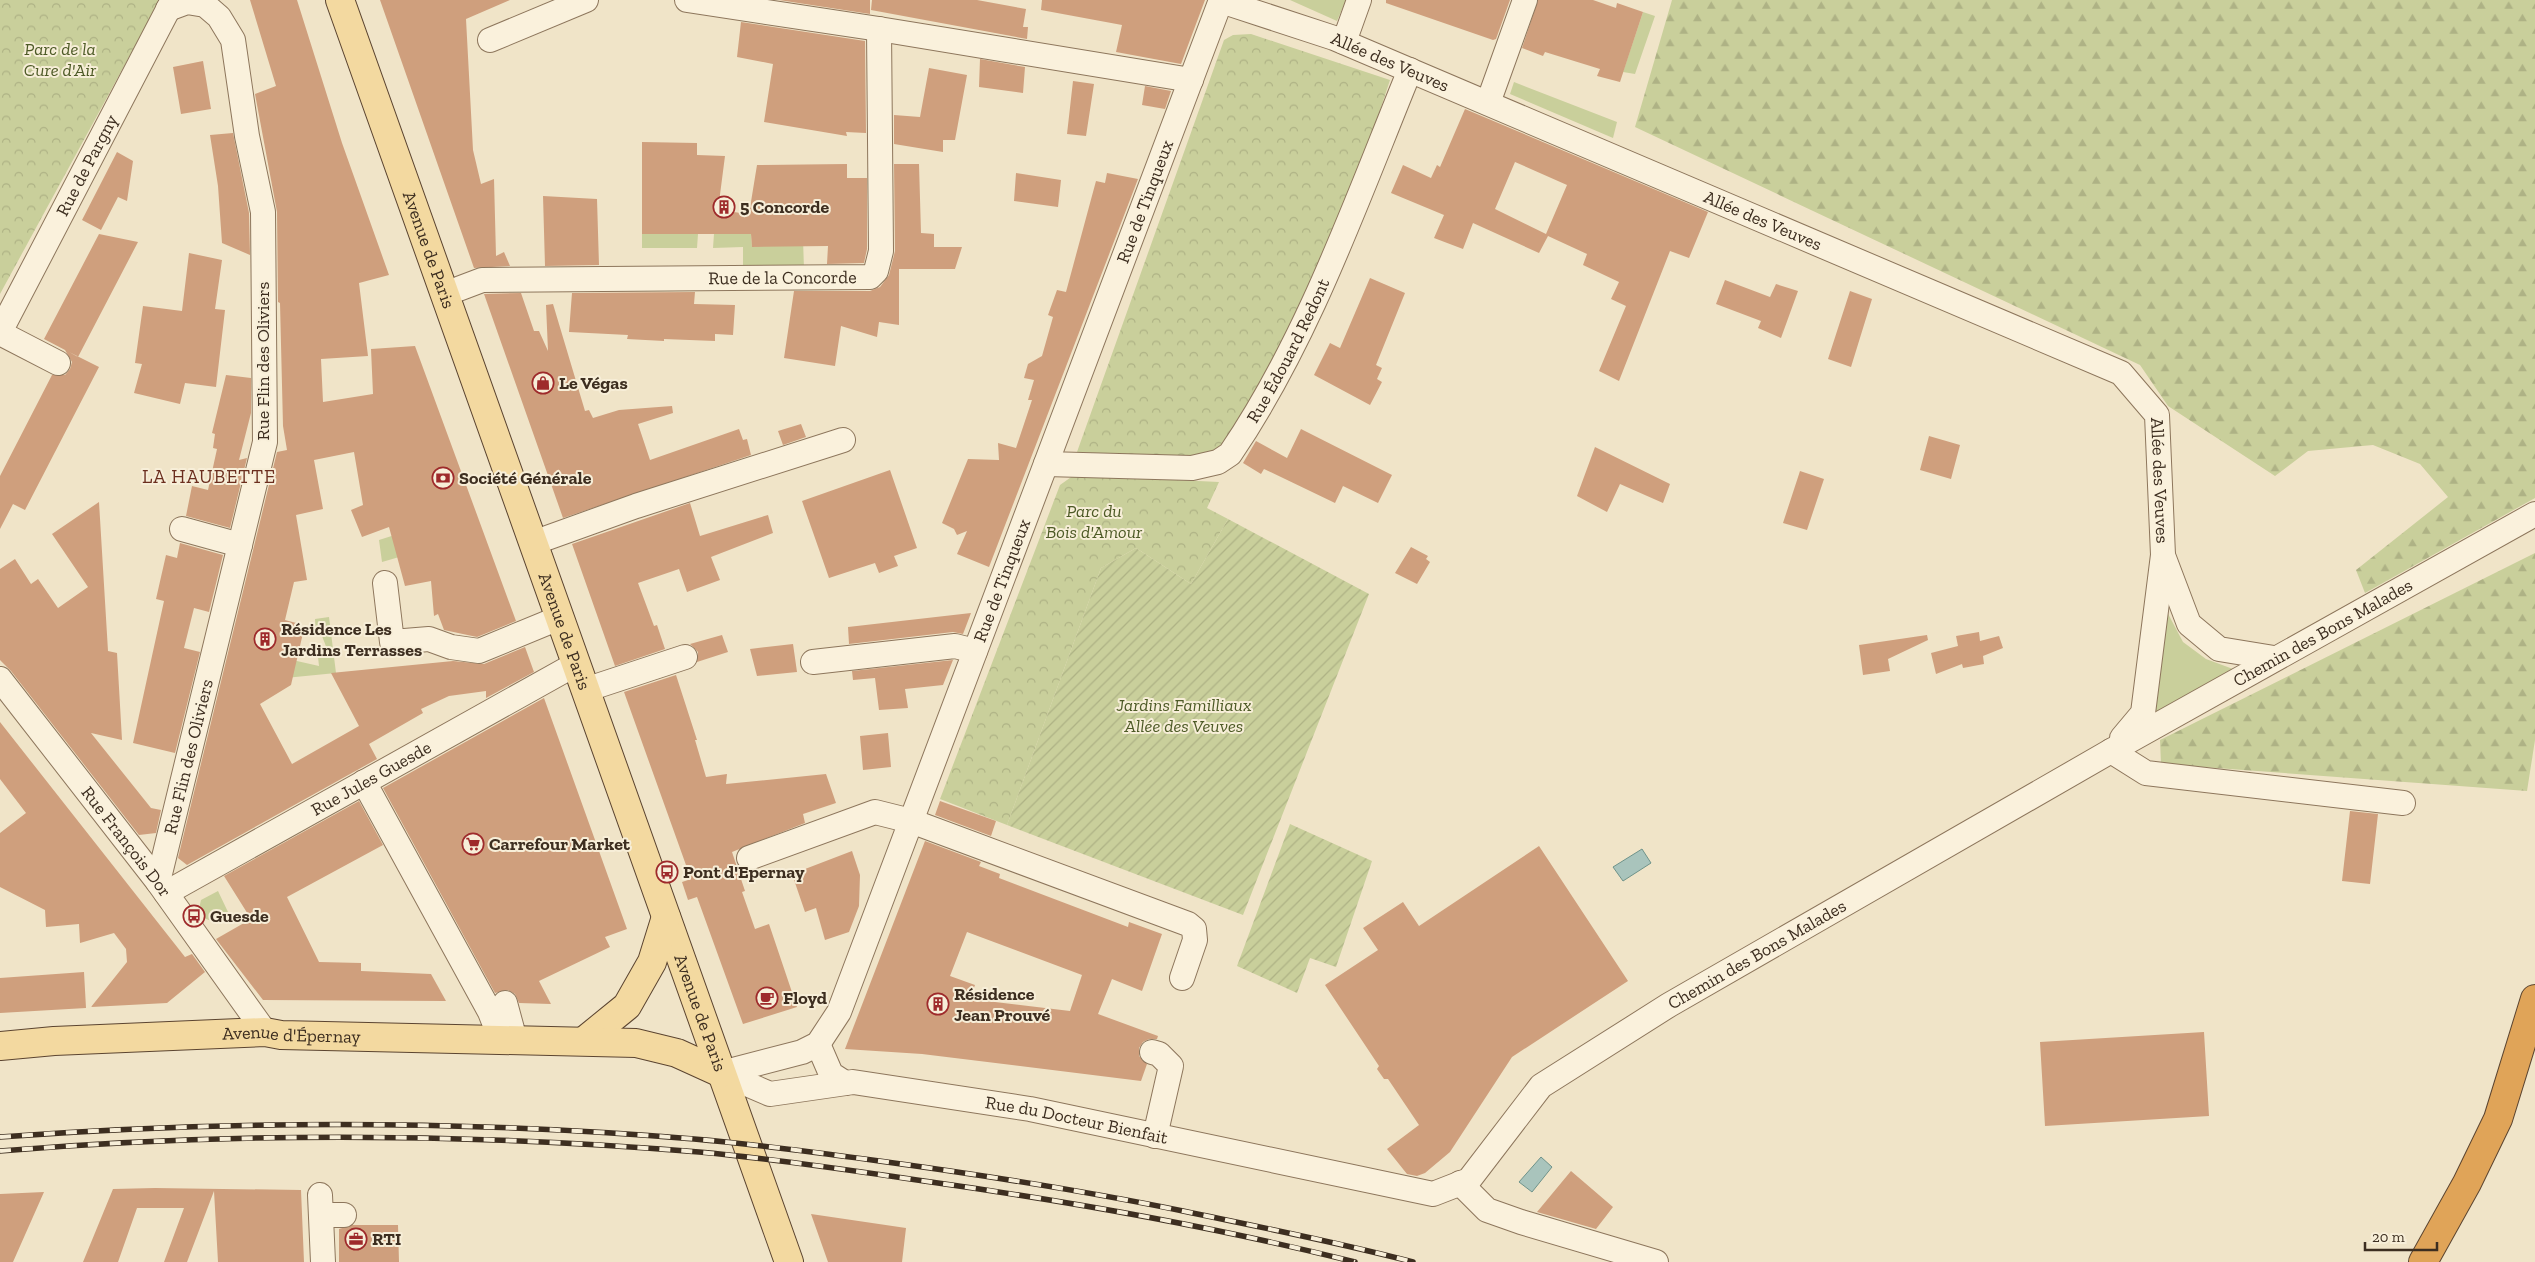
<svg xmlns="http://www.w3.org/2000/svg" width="2535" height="1262" font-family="'Zilla Slab',serif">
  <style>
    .grass { fill: #c9cf9b }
    .forest { fill: url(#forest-firs) }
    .park { fill: url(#park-crowns) }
    .garden { fill: url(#garden-furrows) }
    .water { fill: #a9c4bc; stroke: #6f938a }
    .building { fill: #cf9f7d; fill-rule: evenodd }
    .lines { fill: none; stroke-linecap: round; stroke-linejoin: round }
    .minor-casing { stroke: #8d765c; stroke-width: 26 }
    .major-casing { stroke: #5b4430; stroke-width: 30 }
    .highway-casing { stroke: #5b4430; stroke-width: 30 }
    .minor { stroke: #faf1dc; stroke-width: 24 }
    .major { stroke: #f3d9a0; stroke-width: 28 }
    .highway { stroke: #e0a458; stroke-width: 28 }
    .rail-casing { stroke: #3d2e20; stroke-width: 5.5 }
    .rail { stroke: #f7eed8; stroke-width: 4; stroke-dasharray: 11; stroke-linecap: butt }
    .labels { text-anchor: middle; stroke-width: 4; stroke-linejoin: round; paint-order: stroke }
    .park-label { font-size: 18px; font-style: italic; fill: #4d5a26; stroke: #f7eed8 }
    .street-label { font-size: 18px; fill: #3d2e20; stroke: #f7eed8 }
    .poi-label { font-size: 18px; font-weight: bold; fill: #3d2e20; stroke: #f7eed8; text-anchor: start }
    .neighbourhood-label { font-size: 19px; letter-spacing: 1px; fill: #6b2e1e; stroke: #f7eed8 }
  </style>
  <defs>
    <pattern id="forest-firs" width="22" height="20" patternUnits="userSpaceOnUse" patternTransform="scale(1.25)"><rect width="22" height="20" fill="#c9cf9b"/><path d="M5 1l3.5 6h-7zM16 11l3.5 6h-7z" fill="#aeb285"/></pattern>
    <pattern id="park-crowns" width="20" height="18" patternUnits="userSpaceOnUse" patternTransform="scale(1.25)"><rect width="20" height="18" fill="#c9cf9b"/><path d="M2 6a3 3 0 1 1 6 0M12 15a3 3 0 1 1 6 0" fill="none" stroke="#aeb285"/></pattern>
    <pattern id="garden-furrows" width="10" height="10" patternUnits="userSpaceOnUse" patternTransform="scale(1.25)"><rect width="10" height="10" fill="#c9cf9b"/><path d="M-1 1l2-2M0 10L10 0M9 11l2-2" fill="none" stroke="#aeb285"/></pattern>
  </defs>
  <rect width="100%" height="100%" fill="#f0e4c8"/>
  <!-- grass -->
  <path class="grass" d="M1290,0H1346L1337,21Z
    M1643,12L1655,16L1635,74L1623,72Z
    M1514,82L1617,122L1613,138L1510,94Z
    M642,234H698L697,248H642Z
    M714,234H751L752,247L803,239L804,269L743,268V247L713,248Z
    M401,533L413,553L382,562L379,540Z
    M2166,610L2183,642L2206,659L2233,669L2152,715Z
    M329,617L336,673L285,678L288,659L319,666L318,657L323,655L327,649L322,636H316L315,619Z
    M218,891L228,912L212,921L206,919L199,909L201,900Z"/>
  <!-- forest -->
  <path class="forest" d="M1672,0H2535V498L2365,593L2356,570L2448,497L2420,464L2373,445L2308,451L2275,476L2168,406L2140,365L1635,127Z
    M2535,553V740L2527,791L2161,764L2160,740Z"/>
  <!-- park -->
  <path class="park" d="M0,0H160L0,294Z
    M1251,34L1390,80L1343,223L1230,444L1213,454L1182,458L1077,452L1224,40L1233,35Z
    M1074,475L1219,482L1207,508L1228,519L1191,584L1136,548L1101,568L1007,825L940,799L1060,485Z"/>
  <!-- garden -->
  <path class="garden" d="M1228,519L1369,594L1243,915L1007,825L1101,568L1136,548L1191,584Z
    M1290,824L1372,861L1336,967L1310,958L1297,993L1237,966Z"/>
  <!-- water -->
  <path class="water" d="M1642,849L1651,863L1623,881L1613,867Z
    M1541,1157L1552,1167L1532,1192L1519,1182Z"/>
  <!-- building -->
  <path class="building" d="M250,0H297L342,143L389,275L359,283L368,356L321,359L323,402L373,394L371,349L415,346L516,621L477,637L444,630L438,614L434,616L431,581L405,586L389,527L362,537L351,510L363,505L354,452L314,460L323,509L296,515L307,580L294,582L285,620L300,624L298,632L303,633L291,685L260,704L292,764L359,726L331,673L453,661L484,664L525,647L534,672L486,698V691L449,696L421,709L423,713L369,744L377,759L187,865L178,858L277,452L287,450L283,426L280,303L278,302L277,212L255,94L276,86Z
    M380,0H510L466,19L473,150L481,184L494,179L496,256L504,252L510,266L474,268Z
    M779,0H870V14Z
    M872,0H977L1026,9L1023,27H1028L1027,39L871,10Z
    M1042,0H1205L1181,64L1116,52L1122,25L1041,10Z
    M1386,0H1510L1496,39L1493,40L1386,3Z
    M1538,0H1593L1616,8L1617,3L1643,12L1620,82L1597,76L1600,69L1545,52L1543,56L1522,48Z
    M741,22L865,41L866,133L846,132L847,136L764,122L773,64L737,57Z
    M980,59L1025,67L1023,93L979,87Z
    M203,61L211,109L181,114L173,67Z
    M929,68L967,75L955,140H943V152L894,144V115L920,117Z
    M1073,81L1094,84L1086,136L1067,134Z
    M1145,86L1171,91L1165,109L1142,105Z
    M1465,109L1708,212L1689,258L1670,251L1619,381L1599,371L1626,306L1611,299L1619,282L1583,265L1587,254L1548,236L1539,253L1473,223L1463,249L1434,238L1444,215L1391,193L1403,165L1431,178L1437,165L1440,167ZM1515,162L1567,185L1546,234L1495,209Z
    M233,133L249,213L250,255L222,243L218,186L210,135Z
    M642,142L697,143V155L725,156L718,210L749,214L757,165L847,164V178H867V249L864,263L827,264L828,246L752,247L751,234H642Z
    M117,152L133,161L127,201L118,197L101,230L82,220Z
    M894,164H919L921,233L934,234V247H962L955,269H899V325L879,322L877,337L841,326L835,366L784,358L794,291H870L880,287L889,275L895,251Z
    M1016,173L1061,180L1058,207L1014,201Z
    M1107,173L1138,179L989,567L957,554L967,531L957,535L954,529L942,523L968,459L999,460L998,443L1016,448L1032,400H1028L1034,380L1024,378L1028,364L1042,356L1053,317L1048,315L1057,290L1066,292L1096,181L1105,183Z
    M543,196L597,199L599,265L545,266Z
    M99,234L138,242L78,357L69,352L99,367L25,510L13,504L0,529V476L52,375H65L70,369L72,362L65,350L44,339Z
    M189,253L222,260L215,309L225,310L216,387L185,383L180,404L134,393L142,364L135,363L143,306L182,311Z
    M1370,278L1405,293L1376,365L1382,368L1377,379L1382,382L1370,405L1314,375L1330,343L1340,348Z
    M1725,280L1770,297L1776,284L1798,291L1781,338L1758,328L1761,321L1716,304Z
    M1850,291L1872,299L1851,367L1828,359Z
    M695,292L694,304L735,305L733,335L715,334V341L664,339V341L627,339L628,335L569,332L572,293Z
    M521,293L534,331H539L548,351L546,305L553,304L585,411L589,410L593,418L619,410L672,406L673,413L638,424L650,460L739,429L743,440L747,439L751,455L563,518L484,294Z
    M226,375L251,378V413L239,460L247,458L230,528L186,516L192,486L208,490L217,449L213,448L215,434L212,433Z
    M801,424L806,437L783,445L778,431Z
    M1301,429L1392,475L1378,503L1343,486L1335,503L1264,469L1261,474L1243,463L1256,441L1287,458Z
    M1929,436L1960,445L1951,479L1920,470Z
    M1595,447L1670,484L1663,503L1620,484L1607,512L1577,496Z
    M890,470L917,548L894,556L898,566L879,573L875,563L829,578L802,501Z
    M1800,471L1824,479L1807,530L1783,523Z
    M99,502L108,651L117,653L122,740L91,733L151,808L161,810L156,833L139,835L11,671L0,660V569L15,559L31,584L38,579L58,608L88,587L52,534Z
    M690,503L700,536L768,515L773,533L711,557L720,580L687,592L679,569L638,583L654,626L657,625L665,649L615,666L572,544Z
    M180,543L223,555L209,612L194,608L184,648L200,652L175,753L133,743L164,601L156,599L166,555L177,558Z
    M1411,547L1428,556L1426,559L1430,562L1417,584L1395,573Z
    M971,613L963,634L953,632L849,644L848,627Z
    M1979,632L1980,641L1999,636L2003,648L1983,656L1984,664L1963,668L1962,664L1936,674L1931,653L1958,646L1956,636Z
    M722,635L728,652L697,662L698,652L690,644Z
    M1927,635L1928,640L1888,659L1890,671L1863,675L1859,645Z
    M793,644L797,672L757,676L750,649Z
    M953,660L943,685L905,689L908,708L879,710L875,678L853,680L852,671Z
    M676,675L697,740H695L706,777L727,774L726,784L826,774L836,803L803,814L805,823L732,852L745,891L742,892L755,929L769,924L797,1007L743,1024L697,897L688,900L682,882L691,879L624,692Z
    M544,698L627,929L605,937L610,947L539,981L551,1004L519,1003L515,994L508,990L495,993L383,788Z
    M0,722L185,957L192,954L205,972L167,1003L91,1007L127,962L126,949L114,933L80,943L79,924L46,927L45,910L0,887V833L26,813L0,779Z
    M888,733L891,767L863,770L860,736Z
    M359,801L383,845L287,897L319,962L361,963V971L431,974L446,1001L263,1000L216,939L251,919L224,876Z
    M940,801L996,821L991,836L935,815Z
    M2350,811L2378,814L2370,884L2342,881Z
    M925,841L981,862L979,866L1000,874L999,878L1128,927L1129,922L1162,934L1142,991L1112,979L1098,1014L1158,1036L1157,1039H1149L1143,1042L1139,1048V1056L1147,1064L1141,1081L922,1054L845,1049ZM967,932L1082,975L1070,1011L970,999L975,985L950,976Z
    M1539,846L1628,981L1512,1057L1450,1152L1425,1173L1417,1176L1407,1174L1387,1149L1419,1125L1388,1079H1384L1377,1069L1379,1066L1325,985L1378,950L1363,928L1403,902L1419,926Z
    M852,851L860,875L859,906L849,932L825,940L816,908L805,912L792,874Z
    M84,972L86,1008L0,1013V978Z
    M2204,1032L2209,1116L2045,1126L2040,1042Z
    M1571,1171L1613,1207L1596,1229L1537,1212Z
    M155,1188L301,1190L304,1262H218L214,1191L187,1262H164L184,1208H137L118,1262H83L113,1189Z
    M44,1192L13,1262H0V1194Z
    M811,1214L906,1228L902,1262H828Z
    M352,1225H398L399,1262H339V1229Z"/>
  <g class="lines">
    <!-- minor casing -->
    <g class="minor-casing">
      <g id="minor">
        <path d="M687,0L879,29L1191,80"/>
        <path id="s1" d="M1221,1L1334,38L2121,373L2157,415L2163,555L2143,713L2122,738"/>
        <path d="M490,40L586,0"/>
        <path d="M1344,42L1359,0"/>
        <path d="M1488,103L1525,0"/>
        <path id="s2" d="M445,294L482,280L870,277L876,271L881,251L879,29"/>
        <path id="s3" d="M0,332L173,0"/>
        <path d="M0,333L58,363"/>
        <path id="s4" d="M1046,464L1192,468L1218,462L1230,454C1309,338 1357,199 1410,70"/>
        <path d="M182,529L240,545"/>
        <path d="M533,543L636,506L843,440"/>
        <path d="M2164,558L2189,624L2219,649L2274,658"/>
        <path d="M385,583L392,642L429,639L451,647L479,651L559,618"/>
        <path d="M813,662L955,646L975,651"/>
        <path id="s5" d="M0,679L158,882L265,1032"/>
        <path d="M585,690L685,657"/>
        <path d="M2111,751L2146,773L2403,803"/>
        <path d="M364,782L490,1012L501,1040"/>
        <path d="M749,858L875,812L911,821L1188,924L1194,929L1195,940L1182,978"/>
        <path id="s6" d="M158,882L265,442L263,212L247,136L233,40L219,17L205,5L187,2L168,9"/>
        <path id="s7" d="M166,893L576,664"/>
        <path d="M505,1003L515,1040"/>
        <path d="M818,1044L831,1074L845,1083"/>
        <path d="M1152,1052L1159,1054L1171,1066L1155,1136"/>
        <path id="s8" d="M721,1073L770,1094L853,1082L1030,1109L1433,1194L1469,1180L1541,1086L1669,1005L2111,751L2535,514"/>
        <path id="s9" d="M721,1073L802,1052L818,1044L839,1012L1221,0"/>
        <path d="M1460,1183L1487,1210L1521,1222L1656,1262"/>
        <path d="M320,1195L323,1262"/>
        <path d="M321,1215H344"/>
      </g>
    </g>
    <!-- major casing -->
    <g class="major-casing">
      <g id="major">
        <path id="s10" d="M340,0L789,1262"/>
        <path d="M584,1041L627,1006L652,962L666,917"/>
        <path id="s11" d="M0,1046L54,1041L265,1032L281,1035L636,1043L677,1053L721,1073"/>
      </g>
    </g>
    <!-- highway casing -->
    <g class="highway-casing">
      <path id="highway" d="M2423,1262L2467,1183L2498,1119L2535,999"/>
    </g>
    <!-- minor -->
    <use href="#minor" class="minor"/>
    <!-- major -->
    <use href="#major" class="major"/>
    <!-- highway -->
    <use href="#highway" class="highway"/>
    <!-- rail casing -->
    <g class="rail-casing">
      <path id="rail" d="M0,1137C231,1120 463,1120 694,1139C753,1144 813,1152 872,1160C976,1174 1080,1190 1183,1211C1260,1227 1337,1242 1413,1262
        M0,1151C233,1132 467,1133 699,1152C777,1159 854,1171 931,1182C1073,1202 1216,1227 1355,1262"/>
    </g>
    <!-- rail -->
    <use href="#rail" class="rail"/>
  </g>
  <!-- icons -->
  <defs>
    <g id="building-ring" transform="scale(1.125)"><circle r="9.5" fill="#f7eed8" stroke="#9e2a2b" stroke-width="1.5"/><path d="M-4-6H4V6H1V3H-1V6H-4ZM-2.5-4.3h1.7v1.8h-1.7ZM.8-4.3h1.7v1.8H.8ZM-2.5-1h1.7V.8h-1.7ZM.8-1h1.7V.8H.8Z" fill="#9e2a2b"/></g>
    <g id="shop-ring" transform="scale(1.125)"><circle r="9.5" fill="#f7eed8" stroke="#9e2a2b" stroke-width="1.5"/><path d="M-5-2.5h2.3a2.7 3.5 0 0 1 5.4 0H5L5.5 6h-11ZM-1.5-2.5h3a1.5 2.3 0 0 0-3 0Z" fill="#9e2a2b"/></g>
    <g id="bank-ring" transform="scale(1.125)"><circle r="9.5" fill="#f7eed8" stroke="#9e2a2b" stroke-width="1.5"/><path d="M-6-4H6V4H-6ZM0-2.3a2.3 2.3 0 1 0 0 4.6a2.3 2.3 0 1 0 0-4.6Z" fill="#9e2a2b"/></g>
    <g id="supermarket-ring" transform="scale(1.125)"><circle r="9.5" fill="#f7eed8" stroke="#9e2a2b" stroke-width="1.5"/><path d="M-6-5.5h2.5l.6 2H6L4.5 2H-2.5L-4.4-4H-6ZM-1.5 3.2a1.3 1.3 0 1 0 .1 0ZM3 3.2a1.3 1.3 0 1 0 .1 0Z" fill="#9e2a2b"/></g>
    <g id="bus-ring" transform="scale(1.125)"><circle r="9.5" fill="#f7eed8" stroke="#9e2a2b" stroke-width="1.5"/><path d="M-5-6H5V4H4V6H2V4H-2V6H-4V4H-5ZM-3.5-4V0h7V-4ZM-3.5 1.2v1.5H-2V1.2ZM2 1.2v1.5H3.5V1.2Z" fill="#9e2a2b"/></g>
    <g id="cafe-ring" transform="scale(1.125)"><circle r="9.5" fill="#f7eed8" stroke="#9e2a2b" stroke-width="1.5"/><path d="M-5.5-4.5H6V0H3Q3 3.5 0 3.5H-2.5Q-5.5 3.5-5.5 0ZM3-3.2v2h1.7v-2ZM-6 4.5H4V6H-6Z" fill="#9e2a2b"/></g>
    <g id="office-ring" transform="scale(1.125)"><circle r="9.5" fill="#f7eed8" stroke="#9e2a2b" stroke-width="1.5"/><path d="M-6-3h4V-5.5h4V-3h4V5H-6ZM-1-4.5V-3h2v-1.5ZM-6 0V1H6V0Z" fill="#9e2a2b"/></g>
  </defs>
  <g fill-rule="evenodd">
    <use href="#building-ring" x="724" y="207"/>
    <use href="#shop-ring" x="543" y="383"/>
    <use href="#bank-ring" x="443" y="478"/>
    <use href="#building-ring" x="265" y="639"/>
    <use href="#supermarket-ring" x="473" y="844"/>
    <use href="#bus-ring" x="667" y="872"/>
    <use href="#bus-ring" x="194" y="916"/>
    <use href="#cafe-ring" x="767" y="998"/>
    <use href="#building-ring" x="938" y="1004"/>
    <use href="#office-ring" x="356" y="1239"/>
  </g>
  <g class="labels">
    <!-- park labels -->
    <g class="park-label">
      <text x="60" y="55">Parc de la<tspan x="60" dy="21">Cure d'Air</tspan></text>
      <text x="1094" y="517">Parc du<tspan x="1094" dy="21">Bois d'Amour</tspan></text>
      <text x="1184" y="711">Jardins Familliaux<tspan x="1184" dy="21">Allée des Veuves</tspan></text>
    </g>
    <!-- street labels -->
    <g class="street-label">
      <text dy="6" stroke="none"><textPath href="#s1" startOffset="180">Allée des Veuves</textPath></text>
      <text dy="6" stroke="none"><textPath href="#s3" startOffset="188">Rue de Pargny</textPath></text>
      <text dy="6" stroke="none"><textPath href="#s9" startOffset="1006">Rue de Tinqueux</textPath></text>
      <text dy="6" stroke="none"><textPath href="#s1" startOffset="585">Allée des Veuves</textPath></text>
      <text dy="6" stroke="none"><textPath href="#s10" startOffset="265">Avenue de Paris</textPath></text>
      <text dy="6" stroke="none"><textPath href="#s2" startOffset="340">Rue de la Concorde</textPath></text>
      <text dy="6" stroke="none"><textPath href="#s4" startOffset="306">Rue Édouard Redont</textPath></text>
      <text transform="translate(263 361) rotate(-90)" y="6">Rue Flin des Oliviers</text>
      <text dy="6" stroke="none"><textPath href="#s1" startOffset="1095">Allée des Veuves</textPath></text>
      <text dy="6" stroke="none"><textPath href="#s9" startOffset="601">Rue de Tinqueux</textPath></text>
      <text dy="6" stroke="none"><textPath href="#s10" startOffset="670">Avenue de Paris</textPath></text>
      <text dy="6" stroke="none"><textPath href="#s8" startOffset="1789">Chemin des Bons Malades</textPath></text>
      <text dy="6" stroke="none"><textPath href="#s6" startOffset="129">Rue Flin des Oliviers</textPath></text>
      <text dy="6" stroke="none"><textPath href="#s7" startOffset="235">Rue Jules Guesde</textPath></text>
      <text dy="6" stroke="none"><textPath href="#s5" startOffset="206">Rue François Dor</textPath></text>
      <text dy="6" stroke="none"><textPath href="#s8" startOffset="1138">Chemin des Bons Malades</textPath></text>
      <text dy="6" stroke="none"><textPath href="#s10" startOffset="1075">Avenue de Paris</textPath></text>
      <text dy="6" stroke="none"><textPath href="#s11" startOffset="292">Avenue d'Épernay</textPath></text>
      <text dy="6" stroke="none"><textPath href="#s8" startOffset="364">Rue du Docteur Bienfait</textPath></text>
    </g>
    <!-- poi labels -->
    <g class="poi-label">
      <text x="740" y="213">5 Concorde</text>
      <text x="559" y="389">Le Végas</text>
      <text x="459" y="484">Société Générale</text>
      <text x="281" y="635">Résidence Les<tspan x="281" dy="21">Jardins Terrasses</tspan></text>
      <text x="489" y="850">Carrefour Market</text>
      <text x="683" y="878">Pont d'Epernay</text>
      <text x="210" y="922">Guesde</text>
      <text x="954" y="1000">Résidence<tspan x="954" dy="21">Jean Prouvé</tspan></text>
      <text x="783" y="1004">Floyd</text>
      <text x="372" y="1245">RTI</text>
    </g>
    <!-- neighbourhood labels -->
    <g class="neighbourhood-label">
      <text x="209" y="483">LA HAUBETTE</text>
    </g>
  </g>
  <!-- scale -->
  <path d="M2365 1242v8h72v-8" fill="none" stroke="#3d2e20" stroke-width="2.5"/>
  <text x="2372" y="1242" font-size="15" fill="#3d2e20" stroke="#f7eed8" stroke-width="4" paint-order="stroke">20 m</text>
</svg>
